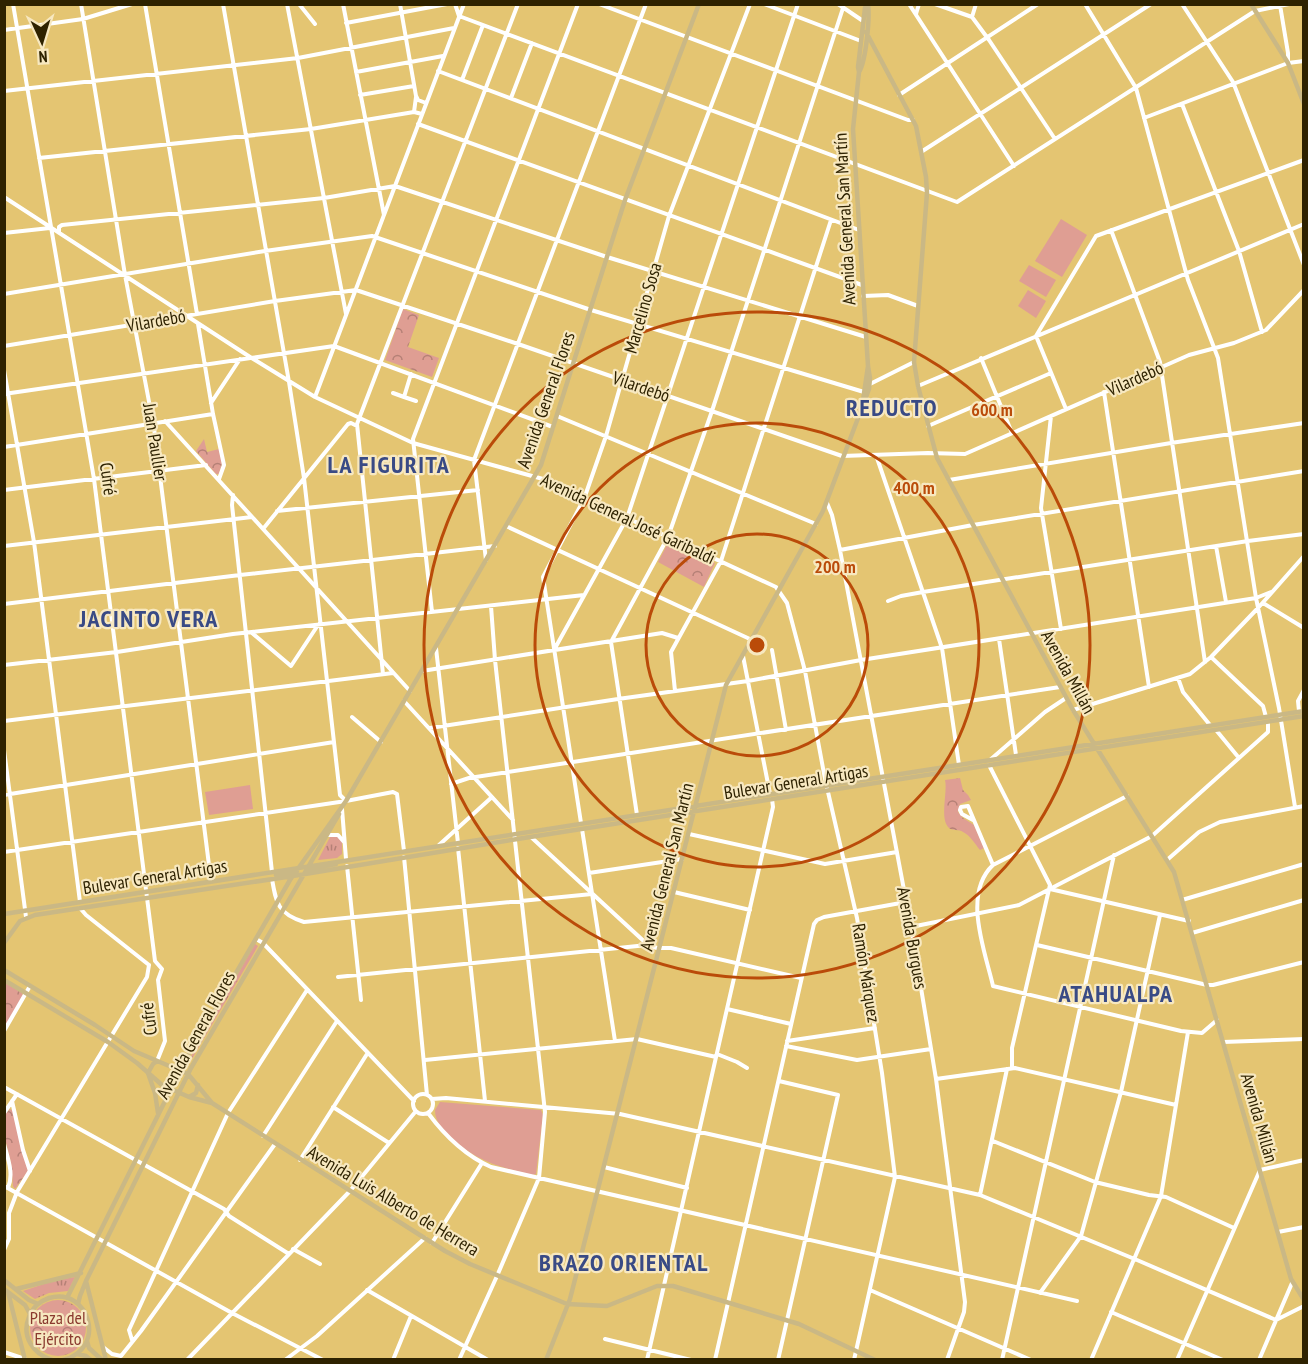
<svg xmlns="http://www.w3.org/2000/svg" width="1308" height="1364" font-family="'PT Sans Narrow',sans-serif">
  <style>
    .grass { fill: url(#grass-tufts) }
    .park { fill: url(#park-crowns) }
    .pitch { fill: #df9e93 }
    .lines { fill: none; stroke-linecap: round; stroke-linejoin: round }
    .minor { stroke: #fff; stroke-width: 4 }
    .major { stroke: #cab885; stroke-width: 4.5 }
    .ring { fill: none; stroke: #ba4b09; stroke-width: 3 }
    .labels { text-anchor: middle; stroke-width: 4.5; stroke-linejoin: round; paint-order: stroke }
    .street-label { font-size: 18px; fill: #2e2200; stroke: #f7e8c0 }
    .park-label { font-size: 18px; fill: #8a392e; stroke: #f7e8c0 }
    .district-label { font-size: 24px; font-weight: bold; letter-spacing: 1.5px; fill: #394a85; stroke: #f7e8c0 }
    .centre { fill: #ba4b09; stroke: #f7e8c0; stroke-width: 3 }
    .ring-label { font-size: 18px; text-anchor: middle; font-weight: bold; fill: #ba4b09; stroke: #f7e8c0; stroke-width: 4.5; stroke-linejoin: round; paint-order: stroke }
  </style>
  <defs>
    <pattern id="grass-tufts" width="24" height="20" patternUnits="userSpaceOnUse" patternTransform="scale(1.5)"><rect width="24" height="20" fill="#df9e93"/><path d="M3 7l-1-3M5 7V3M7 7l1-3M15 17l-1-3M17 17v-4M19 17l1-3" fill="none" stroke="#b58076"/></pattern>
    <pattern id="park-crowns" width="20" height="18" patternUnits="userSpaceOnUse" patternTransform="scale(1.5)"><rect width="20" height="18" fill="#df9e93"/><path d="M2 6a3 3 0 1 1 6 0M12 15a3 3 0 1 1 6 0" fill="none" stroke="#b58076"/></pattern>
  </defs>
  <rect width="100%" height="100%" fill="#e4c572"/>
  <!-- grass -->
  <path class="grass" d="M336,835L342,841V854L337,858L318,860L330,837Z
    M255,944L258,946L186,1069L185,1067Z
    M75,1277L68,1291L49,1293L35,1299L23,1291L53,1281Z"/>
  <!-- park -->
  <path class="park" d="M403,309L419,315L408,347L439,358L432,377L385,360Z
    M204,439L207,452L219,449L222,464L219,474H216L196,451Z
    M669,541L715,563L704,587L658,562Z
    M960,778L963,790L968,795L971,800L960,804L958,812L963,818L974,825L984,848L980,850C975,844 970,835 963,832C959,829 953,831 949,828C939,819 948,792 945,780Z
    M5,983L22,993L23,996L5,1028Z
    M10,1109L13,1111L28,1171L15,1189L13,1186L11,1163L5,1138L4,1115Z
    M30 1328a28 28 0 1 1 56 0a28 28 0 1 1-56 0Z"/>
  <!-- pitch -->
  <path class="pitch" d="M1061,219L1087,235L1062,277L1035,261Z
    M1029,265L1056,280L1046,297L1019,281Z
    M1028,290L1046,301L1036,318L1018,306Z
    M250,785L253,809L209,815L205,792Z
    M440,1102L541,1110L543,1115L536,1174L533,1175C501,1168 472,1160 448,1134C441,1127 435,1121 435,1110Z"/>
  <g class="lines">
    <!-- minor -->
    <path class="minor" d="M13,4L94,479L155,961L162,969L158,980L165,1041L157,1061
      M81,4L125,275L154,428L211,881
      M145,4L197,314
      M223,4L289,382L304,478L340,795L346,801
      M287,4L346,314
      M299,4L315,24
      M343,4L384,215
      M400,4L416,96L418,100L426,103
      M455,4L459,16L957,202L1255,11L1289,4
      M599,4L908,120H913
      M764,4L861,41
      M838,4L863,21
      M909,4L1014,166
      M935,4L972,17L989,40L1055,139
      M1085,4L1136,88L1188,280L1218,358L1256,598L1279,708L1295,807
      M1182,4L1233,82L1304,265
      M1280,5L1288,53V63
      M916,14L919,4
      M972,17L976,4
      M346,23L447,4
      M4,30L83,19L132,4
      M438,71L859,230
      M356,72L443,56
      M462,80L483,25
      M4,91L298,58L454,28
      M360,95L414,86
      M899,95L1038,4
      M511,98L532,43
      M1182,104L1239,251L1262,332
      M414,112L416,97
      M1144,118L1288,63L1304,61
      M418,124L862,285
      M921,152L1151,4
      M39,158L311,129L414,112L422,114
      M4,197L250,357L315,397L413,443L543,479L776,587L787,603L805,671L825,779L857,918L882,1073L895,1177L854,1360
      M1111,230L1160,362L1205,662
      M59,232V227L62,225L324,198L395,186L607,257L866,337
      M4,233L50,228
      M4,294L265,251L372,236L591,310L864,392
      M863,296L888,295L918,306
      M198,324L213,414L224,465L219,479
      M4,346L275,301L356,290L518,344L842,456L928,453L965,454L1189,355L1234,343L1266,330L1304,290
      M981,358L1012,433
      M4,370L34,542L80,902
      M411,374L404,397L416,401
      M867,383L870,384L914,362
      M918,386L1304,224
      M1104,392L1149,687
      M393,393L404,397
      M4,394L334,346L553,427
      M315,397L464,4
      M211,403L240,359
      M1066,409L1036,336L1096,236L1304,160
      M557,416L816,524
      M1051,416L1041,508L1061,629
      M165,421L410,691
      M928,426L1051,373
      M4,447L213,414
      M876,455L942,648L959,765
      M949,480L1171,443L1304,423
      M4,490L206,465
      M233,495L232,505L272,872
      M827,503L832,515L840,550L911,927L936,1079L965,1302L964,1312L947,1360
      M277,511L478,490
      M506,526L752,640
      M263,529L348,424L351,423L357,426
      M4,546L252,517
      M1216,546L1226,602
      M840,550L973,525L1304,471
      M486,560L474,460L646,4
      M888,601L901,596L923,592L1248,541L1304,534
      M1263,603L1304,628
      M4,604L240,575L495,546
      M432,612L413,439L578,4
      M252,633L291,666L318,625
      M999,639L1016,755
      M436,648L458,843
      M554,650L627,518L798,4
      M772,650L786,730
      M743,656L770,794
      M1211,657L1263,706L1266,717
      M4,665L117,652L233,634L584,595
      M422,671L662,633L678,638
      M383,674L357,424L518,4
      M1178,678L1183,692L1210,725
      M675,691L671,652L721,561L831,220
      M404,701L513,820
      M1073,710L1190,674L1211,657L1258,608L1304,556
      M1299,711L1298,701L1304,690
      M352,717L381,742
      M4,721L393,673
      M430,728L618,699L748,681L861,660L1256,598L1271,592
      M1216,730L1239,758
      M4,750L26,917
      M990,760L1045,712L1066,698
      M989,765L1050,885L1012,1048V1068
      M451,784L469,778L1060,687
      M4,795L334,742
      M342,809L346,859
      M637,815L611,642L668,537L712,411L843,8
      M973,820L962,814L960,810L961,807L968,806L993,865C962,894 985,951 993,986L1181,1031L1202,1033L1217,1020
      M581,823L543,577L584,499L606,436L669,216L750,4
      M582,829L615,1041
      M689,834L825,864L897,852
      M328,835H338L344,842
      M531,837L648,945L657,948H671L801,978
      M439,845L492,797
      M458,848L485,1101
      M4,852L346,801L393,792L397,794L404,851
      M404,857L427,1095
      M1167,860L1199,832L1220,822L1304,806
      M993,865L1127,796
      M347,866L361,1000
      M589,873L682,859
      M272,879C276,903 278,914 304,922L592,894
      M1050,889L1189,921
      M674,892L750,910
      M1182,900L1304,864
      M80,908L86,915L149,965
      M911,927L1019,905L1152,836L1268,732V722
      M1192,933L1304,900
      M256,939L263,943L414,1101
      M1037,945L1207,985H1213L1304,962
      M338,977L647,945
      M727,1009L791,1024
      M4,1031L30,986
      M787,1041L875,1028
      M1223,1042L1304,1039
      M786,1046L857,1060L931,1049
      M717,1054L737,1062L747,1068
      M425,1060L637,1039L716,1057
      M936,1079L1015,1068L1176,1105
      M4,1087L224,1209L229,1216L289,1254
      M413 1104a10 10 0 1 1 20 0a10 10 0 1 1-20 0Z
      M432,1099L446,1098L620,1114L980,1195L1137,1260L1276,1320
      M12,1101L23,1150L30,1171
      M333,1107L389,1143
      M4,1113L17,1094
      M428,1113C445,1136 464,1155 491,1167L1077,1301
      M263,1136L337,1021
      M993,1141L1095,1182L1149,1195L1166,1197L1234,1228
      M4,1144C8,1159 14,1174 8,1188
      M300,1160L367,1054
      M604,1167L687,1188
      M4,1186L232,1313L323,1360
      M980,1195L1007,1069
      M1278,1232L1304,1227
      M432,1243L482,1163
      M293,1249L320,1264
      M4,1250L9,1239V1213L17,1192L147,977L149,965
      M367,1290L488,1360
      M870,1290L1031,1360
      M1040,1293L1081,1236L1121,1092L1160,915
      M1111,1312L1223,1360
      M1276,1320L1304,1306
      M605,1339L691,1360
      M132,1340L129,1330L228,1113L307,990
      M103,1347L112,1354L121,1356L141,1331L275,1144
      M4,1352L25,1359
      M187,1360L350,1191L416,1111
      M285,1360L317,1336L425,1238
      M393,1360L411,1316
      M459,1360L497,1276L539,1178L545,1112L495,660L491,606
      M647,1360L773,807L772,799
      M715,1360L814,924L817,920L824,917L906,902
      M778,1360L838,1095L779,1081
      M1002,1360L1114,855
      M1091,1360L1161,1196L1188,1032
      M1177,1360L1260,1170L1304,1160
      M1259,1360L1292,1283"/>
    <!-- major -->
    <path class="major" d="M1251,4L1288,63L1304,104
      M866,32L916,126L926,177L927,193L914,362L918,386L937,458L1073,710L1174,872L1291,1279L1304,1300
      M859,72L858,67L865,8L867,4
      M863,400L868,366
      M309,869L336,864
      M276,875L297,871
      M4,914L1304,711
      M4,943L20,921L35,915L293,876L511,840L1304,716
      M4,970L95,1025L134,1051L188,1074L212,1103L445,1251L470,1264L567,1304L607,1306L657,1286H673L799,1324L875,1360
      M4,980L108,1042L137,1063L162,1085L189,1097L212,1103
      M157,1061L153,1064L148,1073L155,1093L158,1113
      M189,1097L196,1093L198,1085
      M4,1280L29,1300L38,1304
      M86,1281L106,1360
      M4,1289L25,1305L30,1314
      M16,1289L81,1273
      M8,1292L25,1360
      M67,1298L186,1059L290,880L346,801L541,465L625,200L699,4
      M78,1304L80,1296L86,1281L191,1068L339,814
      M87,1341L89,1348L102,1360
      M77,1354L86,1356L91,1360
      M52,1360C33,1354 21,1336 29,1317C32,1308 40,1301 49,1298C89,1286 108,1349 63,1360
      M546,1360L570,1299L583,1248L726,685L823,511L869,389L870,378L868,366L853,129L859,72C866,61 870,18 868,4"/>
  </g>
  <!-- distance rings -->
  <g class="ring">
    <circle cx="757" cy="645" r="111"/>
    <circle cx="757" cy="645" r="222"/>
    <circle cx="757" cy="645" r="333"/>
  </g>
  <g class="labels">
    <!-- street labels -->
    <g class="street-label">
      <text transform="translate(845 219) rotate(-93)" y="6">Avenida General San Martín</text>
      <text transform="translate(643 308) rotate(-74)" y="6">Marcelino Sosa</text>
      <text transform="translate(156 321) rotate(-10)" y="6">Vilardebó</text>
      <text transform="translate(1135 379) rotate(-24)" y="6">Vilardebó</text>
      <text transform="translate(641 387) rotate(19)" y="6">Vilardebó</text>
      <text transform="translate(546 400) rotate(-71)" y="6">Avenida General Flores</text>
      <text transform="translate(155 442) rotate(81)" y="6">Juan Paullier</text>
      <text transform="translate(108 479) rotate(82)" y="6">Cufré</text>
      <text transform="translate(628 519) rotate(25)" y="6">Avenida General José Garibaldi</text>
      <text transform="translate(1068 672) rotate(61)" y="6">Avenida Millán</text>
      <text transform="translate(796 782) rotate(-9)" y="6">Bulevar General Artigas</text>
      <text transform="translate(667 867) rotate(-76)" y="6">Avenida General San Martín</text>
      <text transform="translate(155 877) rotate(-9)" y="6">Bulevar General Artigas</text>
      <text transform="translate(912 938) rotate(80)" y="6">Avenida Burgues</text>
      <text transform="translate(866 973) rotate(81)" y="6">Ramón Márquez</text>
      <text transform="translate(149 1019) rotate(-97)" y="6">Cufré</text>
      <text transform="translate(196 1035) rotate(-61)" y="6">Avenida General Flores</text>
      <text transform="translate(1259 1118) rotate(74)" y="6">Avenida Millán</text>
      <text transform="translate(393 1201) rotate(31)" y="6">Avenida Luis Alberto de Herrera</text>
    </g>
    <!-- park labels -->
    <g class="park-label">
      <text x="58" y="1324">Plaza del<tspan x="58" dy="21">Ejército</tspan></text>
    </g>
    <!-- district labels -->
    <g class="district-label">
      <text x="892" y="416">REDUCTO</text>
      <text x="389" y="473">LA FIGURITA</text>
      <text x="149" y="627">JACINTO VERA</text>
      <text x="1116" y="1002">ATAHUALPA</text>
      <text x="624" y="1271">BRAZO ORIENTAL</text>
    </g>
  </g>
  <circle cx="757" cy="645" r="9" class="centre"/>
  <g class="ring-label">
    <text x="992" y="416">600 m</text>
    <text x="914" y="494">400 m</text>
    <text x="835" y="573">200 m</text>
  </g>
  <!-- border -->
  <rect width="1308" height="1364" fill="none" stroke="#2e2200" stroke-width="12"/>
  <!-- north arrow -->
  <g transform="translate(42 42) rotate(176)" stroke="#f7e8c0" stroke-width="4.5" paint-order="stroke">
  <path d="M0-4.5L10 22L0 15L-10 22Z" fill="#2e2200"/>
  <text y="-9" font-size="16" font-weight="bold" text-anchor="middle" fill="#2e2200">N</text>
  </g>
</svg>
